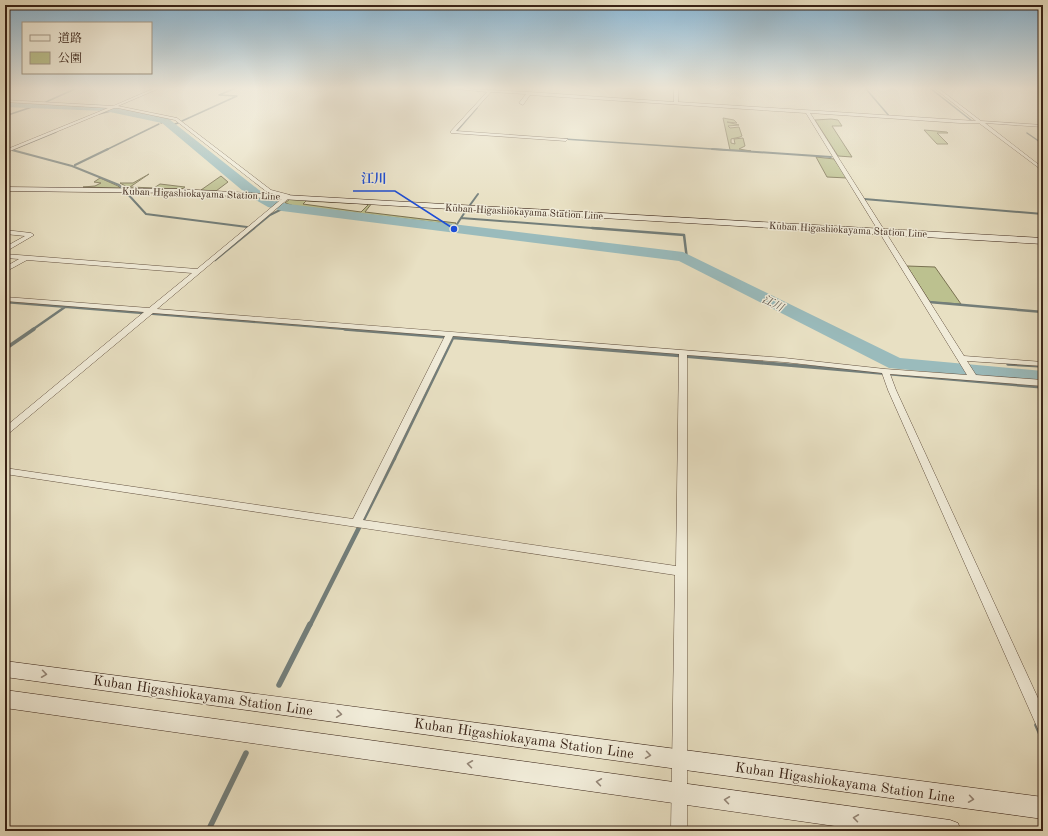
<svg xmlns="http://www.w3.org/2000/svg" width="1048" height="836" font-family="'Old Standard TT','Noto Serif JP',serif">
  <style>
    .green { fill: #bcc18f; stroke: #7a7252; fill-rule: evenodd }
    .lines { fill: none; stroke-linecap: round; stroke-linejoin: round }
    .stream-far5 { stroke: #737e7a; stroke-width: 1.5 }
    .stream-far4 { stroke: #737e7a; stroke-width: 2 }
    .stream-far3 { stroke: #737e7a; stroke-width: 2.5 }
    .stream-far2 { stroke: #737e7a; stroke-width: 3.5 }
    .stream-far1 { stroke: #737e7a; stroke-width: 4.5 }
    .stream { stroke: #737e7a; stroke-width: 5.5 }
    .river { fill: #9abbbc; fill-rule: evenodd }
    .minor-casing { stroke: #645241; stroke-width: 1 }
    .secondary-casing { stroke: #382216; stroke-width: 1 }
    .minor { fill: #f0ebd8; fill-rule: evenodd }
    .secondary { fill: #f0ebd8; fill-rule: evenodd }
    .oneway { stroke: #948677 }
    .labels { text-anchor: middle; stroke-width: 3; stroke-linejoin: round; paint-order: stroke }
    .far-street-label { font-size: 10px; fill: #382216; stroke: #f0ebd8 }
    .far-water-label { font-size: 11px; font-style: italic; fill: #555048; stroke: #f0ebd8 }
    .near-street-label { font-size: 14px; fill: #382216; stroke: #f0ebd8 }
    .leader { fill: none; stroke: #1d4ed8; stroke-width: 1.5 }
    .callout-dot { fill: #1d4ed8; stroke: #f0ebd8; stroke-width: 1.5 }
    .callout-label { font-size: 13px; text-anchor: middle; font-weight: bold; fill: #1d4ed8; stroke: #f0ebd8; stroke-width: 3; stroke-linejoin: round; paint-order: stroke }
  </style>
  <rect width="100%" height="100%" fill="#e8e0c3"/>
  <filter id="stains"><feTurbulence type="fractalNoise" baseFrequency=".005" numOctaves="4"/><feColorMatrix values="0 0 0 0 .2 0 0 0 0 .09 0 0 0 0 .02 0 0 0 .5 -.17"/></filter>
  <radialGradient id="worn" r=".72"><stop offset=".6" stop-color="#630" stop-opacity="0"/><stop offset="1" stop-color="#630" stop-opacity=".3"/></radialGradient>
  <!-- green -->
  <path class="green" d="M723,118L734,120L737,123L727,122L739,125L728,126L730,128L739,127L742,136L740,137L731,139V143L735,144L734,139L743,138L745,146L739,149L751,151L730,150Z
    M831,119L838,120L842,126H832L852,157L838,156L815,120Z
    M924,130L947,132L948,133H937L948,144H937Z
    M816,157L834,159L847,178L827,177Z
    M149,174L130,187L154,188L160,184L185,187L182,189L129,188L120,183H133Z
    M221,176L228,182L216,191L201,190Z
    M100,178L118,186L120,188L83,187L95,186L101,183L94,182Z
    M290,199L372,203L365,212L456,223L455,225L294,206L285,203ZM306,201L367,204L368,205L361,212L303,204Z
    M907,266L935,267L961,304L930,302Z"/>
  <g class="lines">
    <!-- stream-far5 -->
    <path class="stream-far5" d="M458,88L503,91
      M873,88L866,89L890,117
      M930,88L972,121
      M46,102L77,88
      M5,114H11L38,105
      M99,114L115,110
      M182,121L237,96L219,95L236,88
      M161,123L165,121
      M172,125L178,123
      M459,132H456L477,108
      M1027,133L1043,144
      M564,139L727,150
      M12,150L56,132
      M106,150L159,124"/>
    <!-- stream-far4 -->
    <path class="stream-far4" d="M14,149L12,150L72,166L119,185L122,188
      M712,149L831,157
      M75,165L108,149
      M125,191L146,214L247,227
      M864,199L1043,214
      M470,205L478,194
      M461,218L467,209
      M253,229L270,215L284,208
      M454,229L461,218L605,229"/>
    <!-- stream-far3 -->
    <path class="stream-far3" d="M592,228L684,235L687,259
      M215,260L254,228
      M5,302L358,330
      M929,302L1043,312
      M32,330L65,307"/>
    <!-- stream-far2 -->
    <path class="stream-far2" d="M345,329L673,355L1043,387
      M5,349L34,329
      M1008,364L1043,366
      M394,459L453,337"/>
    <!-- stream-far1 -->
    <path class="stream-far1" d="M310,625L394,458"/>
    <!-- stream -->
    <path class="stream" d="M279,685L310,624
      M1037,725L1043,739
      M208,831L246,753"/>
    <!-- river -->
    <path class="river" d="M5,101L105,105L169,119L259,190L278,201L288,204L683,252L900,358L1043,371V383L889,368L679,261L282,211L268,207L249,196L162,123L105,111L5,107Z"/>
    <!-- minor casing -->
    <g class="minor-casing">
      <path id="minor" d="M155,88H160L118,106L177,118L271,190L290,195L289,198L157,309L784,358L885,369L967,375L806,113L530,95L523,105L519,103L526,94L491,92L456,131L568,139L566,141L451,133V131L487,92L446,88L529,92L674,102V88H678V102L976,121L934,88H938L981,121L1043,125V127L985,123L1043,168V171L979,123H960L810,113L964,356L1043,362V366L967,361L976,375L1043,380V386L890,374L896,390L1043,709V731L1038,729L888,390L882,373L784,362L687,355V831H671L675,575L5,474V468L353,519L445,336L153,313L8,434L5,435V427L144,312L5,301V297L149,308L192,273L27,260L5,272V267L19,259L5,258V254L197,269L284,197L267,192L175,120L118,108H114L5,153V150L108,108L5,102V100L113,106ZM453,336L679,354L676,566L363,520Z
        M5,230L31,233L34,235L5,252V247L25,236L5,234Z"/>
    </g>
    <!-- secondary casing -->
    <g class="secondary-casing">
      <path id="secondary" d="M5,187L179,189L1043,238V244L179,193L5,191Z
        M5,661L1043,797V819L5,677Z
        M5,690L950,820L958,823L961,831H870L5,708Z"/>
    </g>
    <!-- minor -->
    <use href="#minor" class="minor"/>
    <!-- secondary -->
    <use href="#secondary" class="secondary"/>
  </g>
  <!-- one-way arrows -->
  <defs><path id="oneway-chevron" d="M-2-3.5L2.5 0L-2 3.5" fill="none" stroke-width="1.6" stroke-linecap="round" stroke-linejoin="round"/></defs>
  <g class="oneway">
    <use href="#oneway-chevron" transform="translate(44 674) rotate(8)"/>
    <use href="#oneway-chevron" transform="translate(339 714) rotate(8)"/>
    <use href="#oneway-chevron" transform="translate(648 755) rotate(8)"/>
    <use href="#oneway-chevron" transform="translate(470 764) rotate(-172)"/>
    <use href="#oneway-chevron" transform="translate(599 782) rotate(-172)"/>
    <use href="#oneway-chevron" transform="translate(971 799) rotate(8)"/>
    <use href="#oneway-chevron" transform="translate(727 800) rotate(-172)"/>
    <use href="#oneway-chevron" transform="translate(856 818) rotate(-172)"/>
  </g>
  <!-- sky -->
  <linearGradient id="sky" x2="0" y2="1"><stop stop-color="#89b7d6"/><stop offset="0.43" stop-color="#f5f1e4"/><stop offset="1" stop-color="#f5f1e4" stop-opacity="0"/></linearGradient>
  <rect width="1048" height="205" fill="url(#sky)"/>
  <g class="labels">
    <!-- far-street labels -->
    <g class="far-street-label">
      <text transform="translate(201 193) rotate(2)" y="4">Kuban Higashiokayama Station Line</text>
      <text transform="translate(524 211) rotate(3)" y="4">Kuban Higashiokayama Station Line</text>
      <text transform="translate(848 229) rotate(3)" y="4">Kuban Higashiokayama Station Line</text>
    </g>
    <!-- far-water labels -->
    <g class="far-water-label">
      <text transform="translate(773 303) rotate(27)" y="4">江川</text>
    </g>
    <!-- near-street labels -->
    <g class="near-street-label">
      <text transform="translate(203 695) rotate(8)" y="5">Kuban Higashiokayama Station Line</text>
      <text transform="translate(524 738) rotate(8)" y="5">Kuban Higashiokayama Station Line</text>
      <text transform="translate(845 782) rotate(8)" y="5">Kuban Higashiokayama Station Line</text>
    </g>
  </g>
  <!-- callouts -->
  <path class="leader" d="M454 229L395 191H353"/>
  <circle class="callout-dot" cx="454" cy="229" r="4"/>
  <g class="callout-label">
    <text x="374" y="183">江川</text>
  </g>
  <!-- margin -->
  <rect width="1048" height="836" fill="none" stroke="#e8e0c3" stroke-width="20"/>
  <rect x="6" y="6" width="1036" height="824" fill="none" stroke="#382216" stroke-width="2"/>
  <rect x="10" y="10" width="1028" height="816" fill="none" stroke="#382216"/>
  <!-- legend -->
  <rect x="22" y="22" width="130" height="52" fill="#f0ebd8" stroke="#a69b8a"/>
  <rect x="30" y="35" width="20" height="6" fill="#f0ebd8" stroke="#a69b8a"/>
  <text x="58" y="42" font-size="12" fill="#382216">道路</text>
  <rect x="30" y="52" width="20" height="12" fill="#bcc18f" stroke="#a69b8a"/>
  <text x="58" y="62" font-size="12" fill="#382216">公園</text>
  <rect width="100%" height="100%" filter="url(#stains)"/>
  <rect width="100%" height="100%" fill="url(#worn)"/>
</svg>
